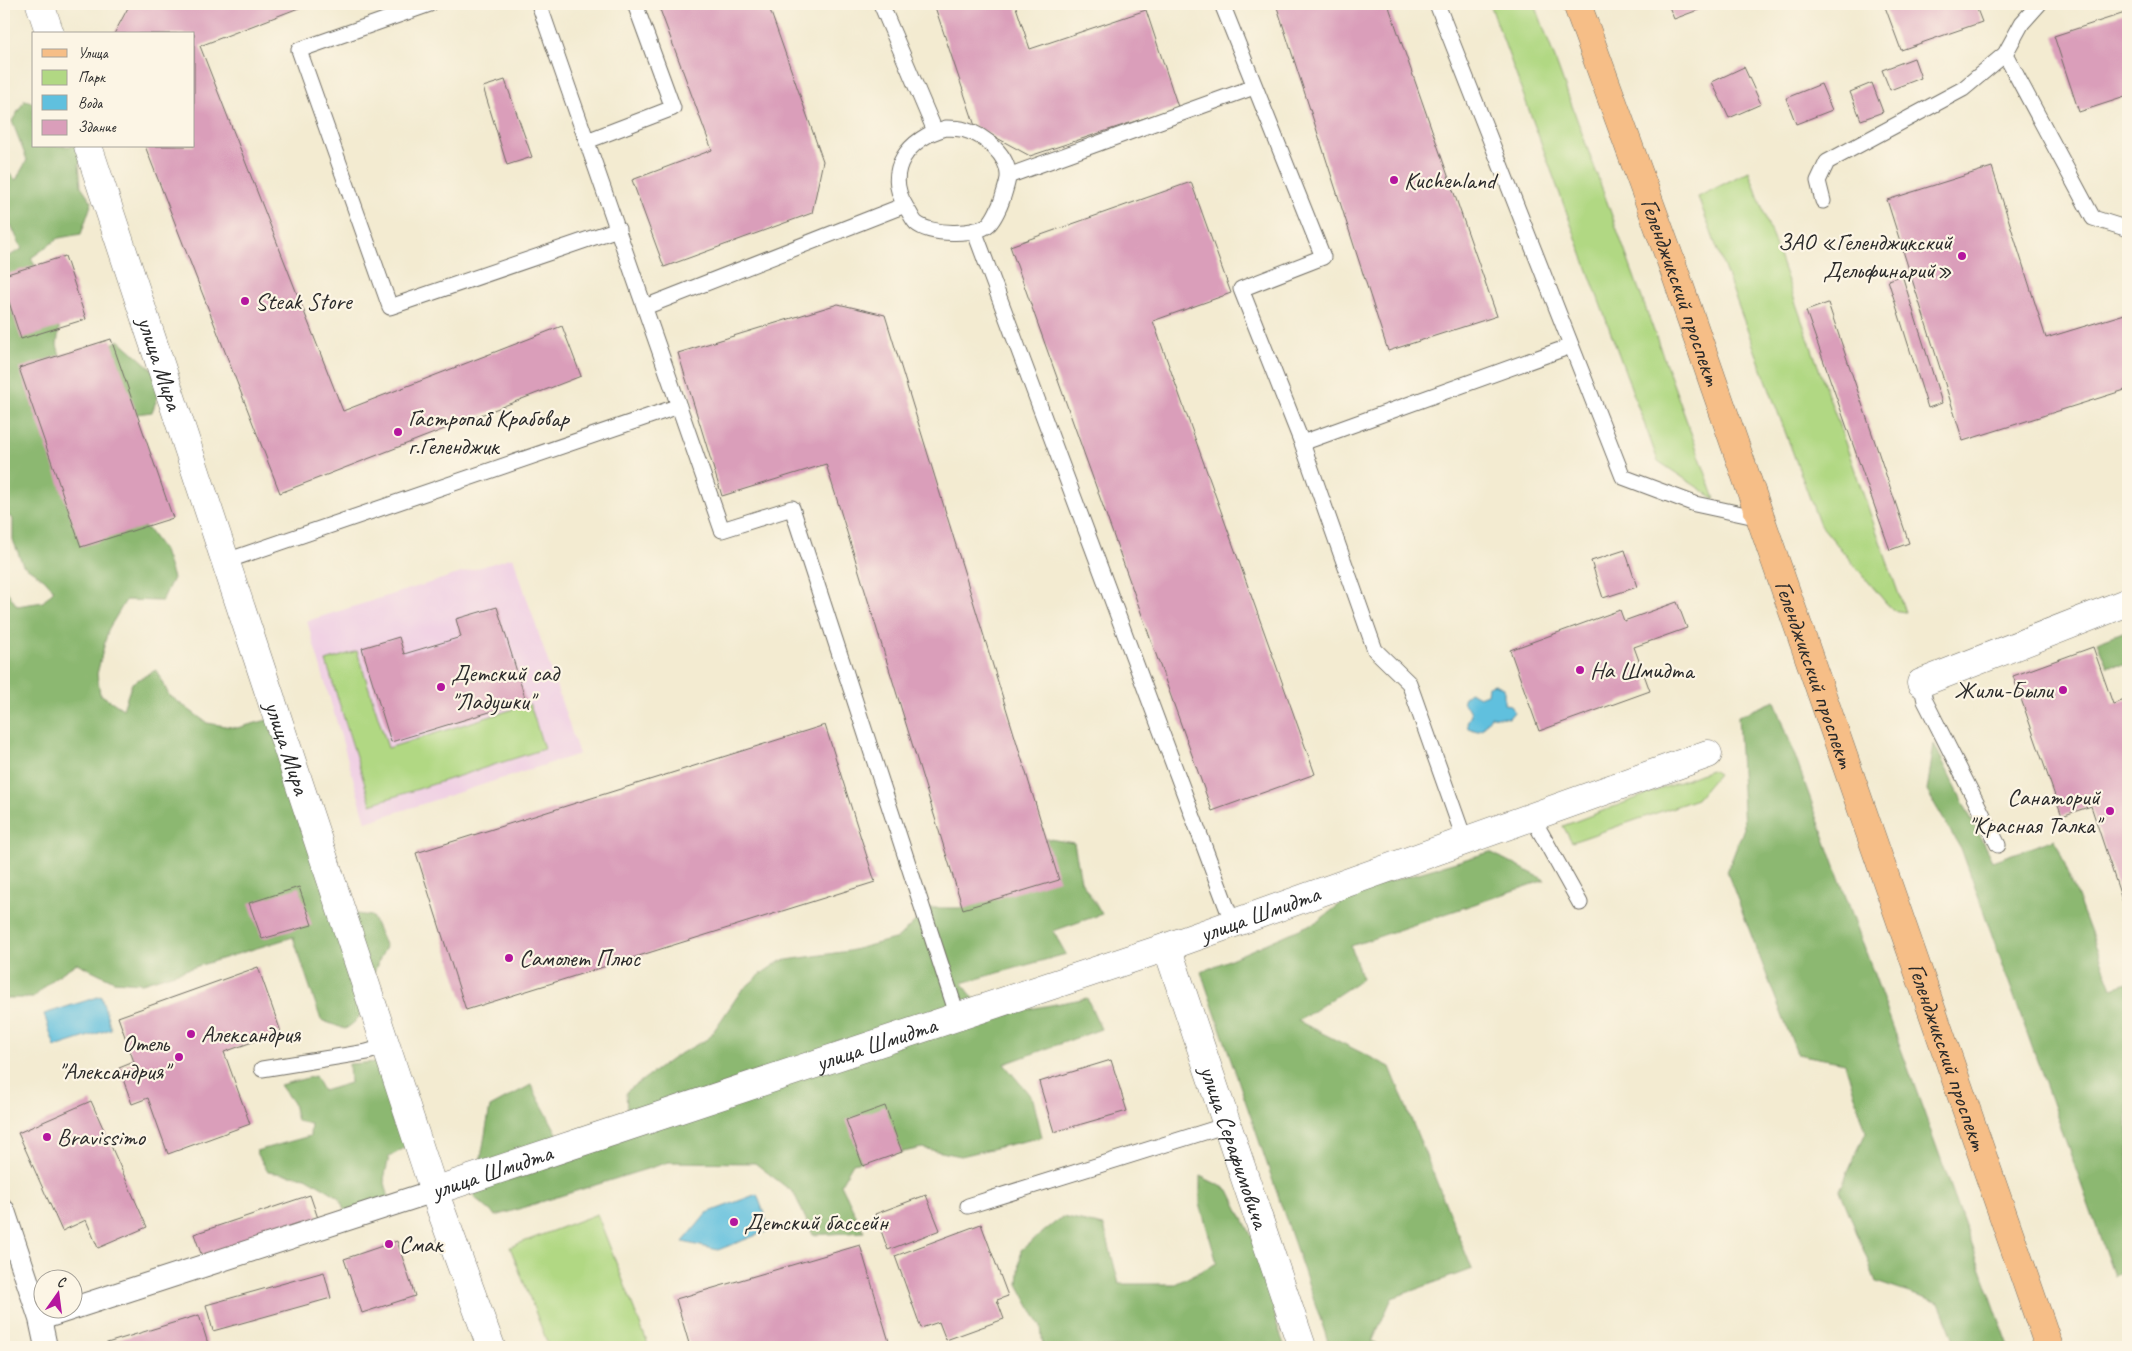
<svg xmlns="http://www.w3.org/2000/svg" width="2132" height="1351" font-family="Caveat,sans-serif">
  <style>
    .built { fill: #f0d0e4 }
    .green { fill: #b1d883; stroke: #6e8257 }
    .forest { fill: #8cb871; stroke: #5c724e }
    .water { fill: #60c0de; stroke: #467684 }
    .building { fill: #da9eba }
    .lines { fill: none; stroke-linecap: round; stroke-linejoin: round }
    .service-casing { stroke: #716e65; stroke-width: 17 }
    .pedestrian-casing { stroke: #716e65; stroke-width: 24 }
    .minor-casing { stroke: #716e65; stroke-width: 29 }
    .primary-casing { stroke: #716e65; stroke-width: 29 }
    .service { stroke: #fff; stroke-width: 15 }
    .pedestrian { stroke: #fff; stroke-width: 22 }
    .minor { stroke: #fff; stroke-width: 28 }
    .primary { stroke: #f6be87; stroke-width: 28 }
    .poi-dot { fill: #b5179e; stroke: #fcf5e5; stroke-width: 2 }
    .labels { text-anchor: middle; stroke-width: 4.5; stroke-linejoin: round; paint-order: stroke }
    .poi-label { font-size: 24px; fill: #2b2b2b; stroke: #fcf5e5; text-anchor: start }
    .street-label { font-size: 24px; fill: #2b2b2b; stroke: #fcf5e5 }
  </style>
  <rect width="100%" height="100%" fill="#fcf5e5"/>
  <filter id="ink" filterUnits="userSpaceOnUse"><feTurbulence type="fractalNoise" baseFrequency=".02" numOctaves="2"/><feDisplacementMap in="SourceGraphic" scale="10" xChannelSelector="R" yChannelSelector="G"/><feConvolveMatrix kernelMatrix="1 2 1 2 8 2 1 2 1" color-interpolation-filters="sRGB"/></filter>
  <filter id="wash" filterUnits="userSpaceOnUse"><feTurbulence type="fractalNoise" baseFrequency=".0096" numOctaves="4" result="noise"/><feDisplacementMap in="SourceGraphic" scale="20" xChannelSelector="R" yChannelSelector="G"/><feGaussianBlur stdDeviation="1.12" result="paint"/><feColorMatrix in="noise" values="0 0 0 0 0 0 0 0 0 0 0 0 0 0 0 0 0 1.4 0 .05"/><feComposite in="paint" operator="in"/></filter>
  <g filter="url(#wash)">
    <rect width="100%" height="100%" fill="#f3ebd1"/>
    <!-- built -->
    <path class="built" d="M513,557L579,754L366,822L307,621Z"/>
    <!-- green -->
    <path class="green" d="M1490,4H1535L1715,499L1658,461Z
      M1749,171L1905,612L1892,610L1819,523L1698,197Z
      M357,651L388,748L530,704L544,749L371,804L326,661Z
      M1711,770L1718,774L1697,799L1572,842L1563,826Z
      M597,1214L649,1347H549L510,1247Z"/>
    <!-- forest -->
    <path class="forest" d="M25,100L34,103V146H84L87,154L79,164L81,186L92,202L81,234L59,238L31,258L61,314L57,345L68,383L80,361L119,340L164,380L152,412L120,416L106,514L148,529L164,551L173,578L162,601L126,600L108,630L97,674L100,694L123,709L132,683L156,670L169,695L207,723L237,728L275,718L341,912L372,916L386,947C381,956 376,966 373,975C364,998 369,1015 345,1029L321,1020L293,937L142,983L114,981L77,963L54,978L33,998H4V587L17,606L43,602L54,590L44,579L23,565L13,540V519L4,513V447L7,443L4,440V259L22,249L11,225L4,222V169L16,180L27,160L12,121Z
      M2128,630V665L2107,666L2097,642Z
      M1775,701L2009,1347H1957L1939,1303L1876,1282L1840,1190L1866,1132L1845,1063L1797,1054L1727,872L1744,828L1738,716Z
      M1934,744L1992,861L2055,839L2112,988L2128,983V1270L2114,1276L1962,851L1927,791Z
      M1037,837L1074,843L1081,881L1102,914L1053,931L1066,954L962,983L988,1017L1087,998L1101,1029L1004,1064L1033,1099L1042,1137L961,1156L922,1148L853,1163L841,1184L864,1232L813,1235L794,1193L755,1163L669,1162L496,1216L474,1197L490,1107L531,1085L559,1137L627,1110L626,1092L676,1056L709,1038L741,991L761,974L780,961L849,951L898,938L929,908H963Z
      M1490,852L1545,880L1351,946L1362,979L1298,1021L1390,1067L1472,1269L1392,1298L1372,1342L1382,1347H1330L1201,972L1318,921L1357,891Z
      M378,1062L413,1143L389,1157L384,1179L390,1202L346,1214L339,1197L306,1177L268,1172L256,1151L310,1136L311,1124L297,1121L293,1103L280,1085L315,1076L323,1091L350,1083L349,1064Z
      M1200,1176L1229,1190L1265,1264L1277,1325L1285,1347H1043L1041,1327L1018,1284L1021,1250L1062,1217L1104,1226L1119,1284H1175L1217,1263L1200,1204Z"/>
    <!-- water -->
    <path class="water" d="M1495,684L1504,688V704L1511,705L1514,712L1509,718L1491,716L1483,728L1477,731L1468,728L1467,722L1471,715L1470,710L1464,704L1463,698L1470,692L1479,697L1487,694L1488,686Z
      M101,996L111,1029L55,1047L44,1014Z
      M757,1194L770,1230L718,1250L683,1242L707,1213Z"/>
    <g id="blocks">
      <!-- building -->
      <path class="building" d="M130,4H309L200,46L343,411L562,326L581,376L280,493L145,146H194V34H114Z
        M658,4H768L823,161L812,213L664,267L632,180L712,150Z
        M934,4H1015L1030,49L1146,10L1178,107L1030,156L975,126Z
        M1276,4H1388L1497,316L1388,351Z
        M1668,4H1714L1674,19Z
        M1884,4H1975L1982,22L1901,50Z
        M2128,12V96L2079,112L2054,36Z
        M1914,58L1921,78L1890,90L1882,70Z
        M1744,67L1761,104L1729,118L1712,82Z
        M505,80L532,157L507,165L483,87Z
        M1872,83L1883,112L1861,120L1850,92Z
        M1821,84L1832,110L1796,124L1786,98Z
        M1992,167L2046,338L2128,313V389L1963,441L1887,200Z
        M1191,182L1231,293L1153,321L1315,774L1212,811L1010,246Z
        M65,256L86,319L21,339L4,287V275Z
        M1902,275L1942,403L1928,408L1888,280Z
        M1828,303L1909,543L1890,550L1806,311Z
        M838,304L885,315L1059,880L963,909L826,464L722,496L678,353Z
        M111,339L173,518L81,547L19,368Z
        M1625,550L1637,587L1603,598L1591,561Z
        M1677,602L1687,628L1634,647L1650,691L1539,731L1510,650L1620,610L1624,621Z
        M497,607L526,701L391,742L362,648L399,637L404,654L461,637L456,619Z
        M2093,647L2113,704L2128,699V918L2091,806L2062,816L2013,676Z
        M825,725L875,882L466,1010L416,853Z
        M299,887L312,925L262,939L249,903Z
        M258,967L281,1032L224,1052L250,1124L168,1154L148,1098L132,1104L119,1068L134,1062L118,1017Z
        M1111,1060L1127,1111L1054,1132L1039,1082Z
        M91,1101L147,1227L98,1248L86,1220L62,1231L18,1133Z
        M885,1106L902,1152L863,1166L846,1120Z
        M310,1195L320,1224L204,1262L194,1234Z
        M926,1195L940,1230L888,1250L875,1214Z
        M981,1224L1008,1296L997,1300L1004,1319L946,1340L939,1322L921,1328L895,1256Z
        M397,1241L415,1296L362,1313L344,1259Z
        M860,1245L890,1345L882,1347H690L676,1299Z
        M324,1272L331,1298L213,1331L206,1305Z
        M199,1315L209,1347H94Z"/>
    </g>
  </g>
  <g filter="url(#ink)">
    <use href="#blocks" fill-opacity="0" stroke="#716e65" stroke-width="1"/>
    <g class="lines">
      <!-- service casing -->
      <g class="service-casing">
        <path id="service" d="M430,4L299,50L390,307L618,229
          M539,4L722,530L792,508L958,1017
          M881,4L935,131
          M1222,4L1323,257L1241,289L1302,443L1375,650L1409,683L1465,841
          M1437,4L1623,477L1695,504L1760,518
          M2005,54L2093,218L2128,229
          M946,128C952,128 959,128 965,130C984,135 1010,156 1008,178C1007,185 1004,193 1002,200C1000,206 994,219 989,224C976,236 930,235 916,223C912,219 909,211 906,207C883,170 909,138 946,128Z
          M587,141L673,108L635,4
          M1008,176L1254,87
          M1823,201L1818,181L1827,162L1963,89L2005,54L2022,23L2039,4
          M974,230L1233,924
          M645,307L905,205
          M1302,443L1571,346
          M226,561L679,406
          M1921,683L1925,701L1998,845
          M1532,817L1580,903
          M262,1069L367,1052L387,1046
          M968,1206L1227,1125"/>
      </g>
      <!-- pedestrian casing -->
      <g class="pedestrian-casing">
        <path id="pedestrian" d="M4,1211L40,1319L46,1347
          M40,1319L434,1191"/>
      </g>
      <!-- minor casing -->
      <g class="minor-casing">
        <g id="minor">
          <path d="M40,4L50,34"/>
          <path id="s1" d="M88,146L434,1191L491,1347"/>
          <path d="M1921,683L2128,602"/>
          <path id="s2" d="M1167,947L1302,1347"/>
          <path id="s3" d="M434,1191L1167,947L1708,754"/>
        </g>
      </g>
      <!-- primary casing -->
      <g class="primary-casing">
        <g id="primary">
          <path id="s4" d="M1577,4L1673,267L2049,1347"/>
        </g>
      </g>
      <!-- service -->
      <use href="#service" class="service"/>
      <!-- pedestrian -->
      <use href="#pedestrian" class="pedestrian"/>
      <!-- minor -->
      <use href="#minor" class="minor"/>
      <!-- primary -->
      <use href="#primary" class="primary"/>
    </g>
  </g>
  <!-- markers -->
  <g class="poi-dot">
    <circle cx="1394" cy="180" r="5"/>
    <circle cx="1962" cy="256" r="5"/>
    <circle cx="245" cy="301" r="5"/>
    <circle cx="398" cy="432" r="5"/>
    <circle cx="1580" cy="670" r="5"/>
    <circle cx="441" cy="687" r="5"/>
    <circle cx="2063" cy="690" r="5"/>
    <circle cx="2110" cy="811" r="5"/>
    <circle cx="509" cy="958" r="5"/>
    <circle cx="191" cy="1034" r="5"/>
    <circle cx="179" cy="1057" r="5"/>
    <circle cx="47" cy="1137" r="5"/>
    <circle cx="734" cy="1222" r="5"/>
    <circle cx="389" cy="1244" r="5"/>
  </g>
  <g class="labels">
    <!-- poi labels -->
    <g class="poi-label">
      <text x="1404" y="188">Kuchenland</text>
      <text x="1952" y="250" text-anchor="end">ЗАО «Геленджикский<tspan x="1952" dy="28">Дельфинарий»</tspan></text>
      <text x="255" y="309">Steak Store</text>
      <text x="408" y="426">Гастропаб Крабовар<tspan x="408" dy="28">г.Геленджик</tspan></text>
      <text x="1590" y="678">На Шмидта</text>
      <text x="451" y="681">Детский сад<tspan x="451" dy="28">"Ладушки"</tspan></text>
      <text x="2053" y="698" text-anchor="end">Жили-Были</text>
      <text x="2100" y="805" text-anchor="end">Санаторий<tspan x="2100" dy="28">"Красная Талка"</tspan></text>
      <text x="519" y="966">Самолет Плюс</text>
      <text x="201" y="1042">Александрия</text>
      <text x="169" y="1051" text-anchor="end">Отель<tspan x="169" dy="28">"Александрия"</tspan></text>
      <text x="57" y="1145">Bravissimo</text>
      <text x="744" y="1230">Детский бассейн</text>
      <text x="399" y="1252">Смак</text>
    </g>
    <!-- street labels -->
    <g class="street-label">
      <text dy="8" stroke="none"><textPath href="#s4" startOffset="306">Геленджикский проспект</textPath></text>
      <text dy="8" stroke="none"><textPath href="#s1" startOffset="229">улица Мира</textPath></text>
      <text dy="8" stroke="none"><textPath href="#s4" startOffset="711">Геленджикский проспект</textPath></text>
      <text dy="8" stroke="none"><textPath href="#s1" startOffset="634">улица Мира</textPath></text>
      <text dy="8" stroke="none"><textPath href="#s3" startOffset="871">улица Шмидта</textPath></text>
      <text dy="8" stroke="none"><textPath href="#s3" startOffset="466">улица Шмидта</textPath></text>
      <text dy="8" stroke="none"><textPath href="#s4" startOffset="1116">Геленджикский проспект</textPath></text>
      <text dy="8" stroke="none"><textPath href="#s2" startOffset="211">улица Серафимовича</textPath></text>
      <text dy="8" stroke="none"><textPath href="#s3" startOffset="61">улица Шмидта</textPath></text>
    </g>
  </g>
  <!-- margin -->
  <rect width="2132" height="1351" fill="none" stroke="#fcf5e5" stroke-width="20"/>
  <!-- legend -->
  <rect x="32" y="32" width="162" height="115" fill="#fcf5e5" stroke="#a8a49b"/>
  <rect x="42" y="49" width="25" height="8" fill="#f6be87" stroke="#a8a49b"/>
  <text x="78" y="58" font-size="15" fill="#2b2b2b">Улица</text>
  <rect x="42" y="70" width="25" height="15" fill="#b1d883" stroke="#a8a49b"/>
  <text x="78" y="82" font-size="15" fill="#2b2b2b">Парк</text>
  <rect x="42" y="95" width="25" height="15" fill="#60c0de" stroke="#a8a49b"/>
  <text x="78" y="108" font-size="15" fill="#2b2b2b">Вода</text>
  <rect x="42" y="120" width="25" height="15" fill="#da9eba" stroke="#a8a49b"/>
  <text x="78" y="132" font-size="15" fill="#2b2b2b">Здание</text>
  <!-- north arrow -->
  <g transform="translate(58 1294) rotate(14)"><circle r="24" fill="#fcf5e5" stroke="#a8a49b"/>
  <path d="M0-4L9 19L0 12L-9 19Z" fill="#b5179e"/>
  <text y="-8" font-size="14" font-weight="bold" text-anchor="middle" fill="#2b2b2b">С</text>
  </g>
</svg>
